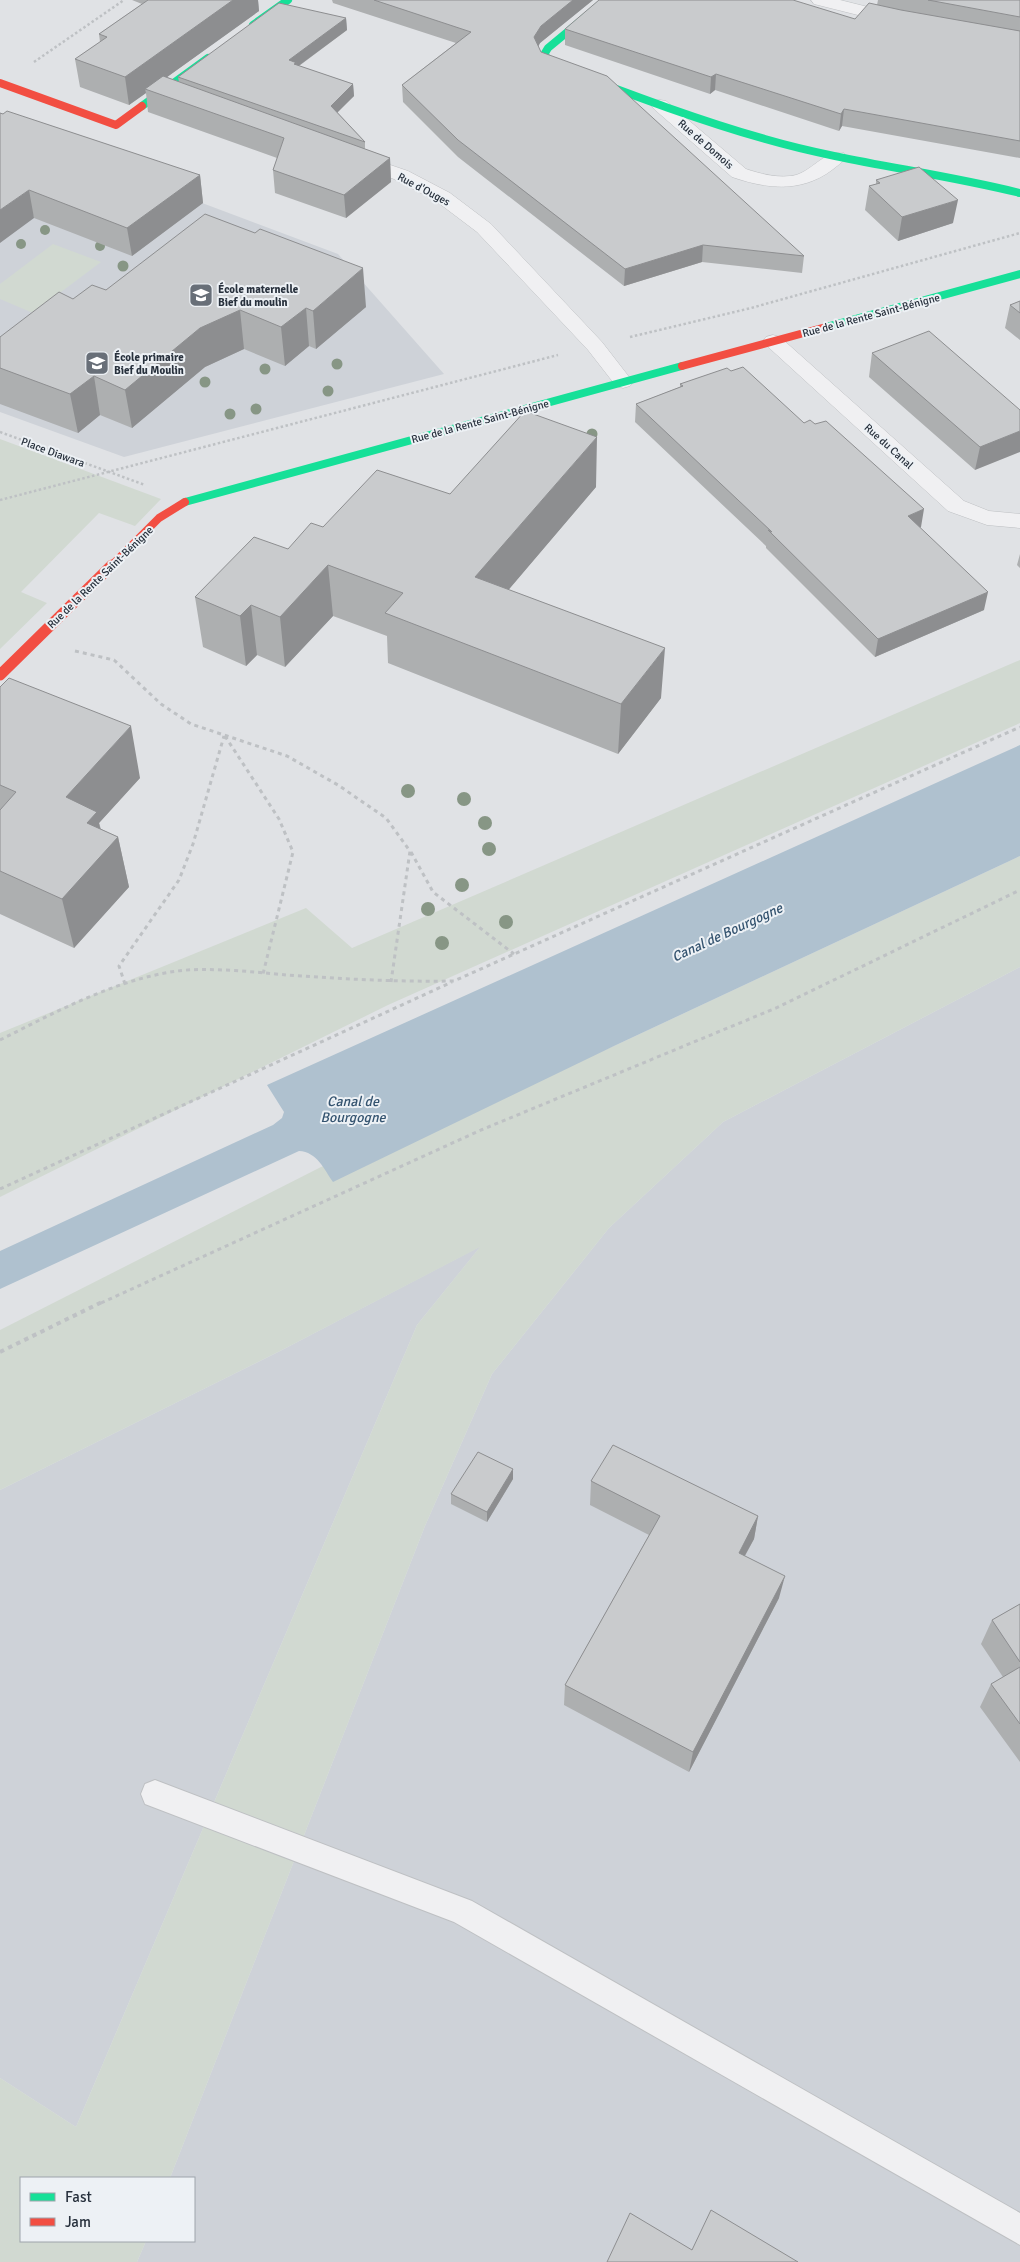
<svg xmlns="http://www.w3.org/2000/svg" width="1020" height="2262" font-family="Signika,sans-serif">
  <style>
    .built { fill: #ced2d8 }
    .green { fill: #d1d9d1 }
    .water { fill: #afc1cf }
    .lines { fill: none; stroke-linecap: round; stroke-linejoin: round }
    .lane-casing { stroke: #bec0c3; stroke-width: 2 }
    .street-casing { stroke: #bec0c3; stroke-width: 1 }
    .path-far2 { stroke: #bec1c4; stroke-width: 2.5; stroke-dasharray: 2.5 2.5; stroke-linecap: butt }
    .path-far1 { stroke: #bec1c4; stroke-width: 3; stroke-dasharray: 4 4; stroke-linecap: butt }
    .path { stroke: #bec1c4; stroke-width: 4; stroke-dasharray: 4.5 4.5; stroke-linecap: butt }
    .lane { fill: #f0f0f2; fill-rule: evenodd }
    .street { fill: #f0f0f2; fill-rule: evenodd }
    .fast { stroke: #16e098; stroke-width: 8 }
    .jam-far1 { stroke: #f24e42; stroke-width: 8 }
    .jam { stroke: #f24e42; stroke-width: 11 }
    .tree { fill: #879685 }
    .wall { fill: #adafb0 }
    .shaded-wall { fill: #8d8e90 }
    .building { fill: #c9cbcd; stroke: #8d8e90 }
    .labels { text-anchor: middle; stroke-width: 4; stroke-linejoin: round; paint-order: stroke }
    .far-street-label { font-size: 11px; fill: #28313d; stroke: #edf1f5 }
    .far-poi-label { font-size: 11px; font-weight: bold; fill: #28313d; stroke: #edf1f5; text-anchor: start }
    .water-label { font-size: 14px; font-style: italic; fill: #34536f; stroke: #edf1f5 }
  </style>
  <rect width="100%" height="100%" fill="#e0e2e5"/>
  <!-- built -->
  <path class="built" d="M0,127L338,254L444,374L124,457L0,412Z
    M1020,967V2262H137L146,2241H194V2178H170L425,1526L492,1374L609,1228L723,1122Z
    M481,1246L417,1325L76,2127L0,2078V1490L282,1350Z"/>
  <!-- green -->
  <path class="green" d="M53,244L101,262L33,313L0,299V284Z
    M0,439L161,499L135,526L99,513L21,592L47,603L0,649Z
    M1020,660V723L388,1005L0,1197V1033L306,908L352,948Z
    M1020,856V967L723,1122L609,1228L492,1374L425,1526L170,2178H21V2241H146L137,2262H0V2078L76,2127L417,1325L480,1247L282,1350L0,1490V1330L321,1167L614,1046Z"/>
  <!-- water -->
  <path class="water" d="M1020,745V856L614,1046L333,1182C324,1169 317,1152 299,1151L0,1289V1251L273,1125L282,1118L284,1112L267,1085Z"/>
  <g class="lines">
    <!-- lane casing -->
    <g class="lane-casing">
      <path id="lane" d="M155,1780L472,1901L1020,2213V2245L454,1922L145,1804L141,1794L145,1784Z"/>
    </g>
    <!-- street casing -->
    <g class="street-casing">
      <path id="street" d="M811,0H840L904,16L907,20L904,24L898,25L814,4Z
        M660,100L666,101L746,169C761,174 780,179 796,175C813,170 826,149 844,153L846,157C843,162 837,166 832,170C801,193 767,189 732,177L654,109L651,105L654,101Z
        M355,153L408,171L450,193L491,224L602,342L633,382L630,386L623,388L616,386L588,350L477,232L436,201L394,179L348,163L346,159L348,155Z
        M773,335L780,337L964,501L989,511L1020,514V528L987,525L948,511L766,345L763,341L766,337Z"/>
    </g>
    <!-- path-far2 -->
    <path class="path-far2" d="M34,62L124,0
      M630,337L751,308L1020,233
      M0,432L145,485
      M0,500L558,355"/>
    <!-- path-far1 -->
    <path class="path-far1" d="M75,651L114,660L161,704L191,724L287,756L338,785L386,818L410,851L391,982
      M225,736L279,819L293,852L263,974
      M411,852L433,892L514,954
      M125,984L119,966L179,880L193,844L224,736
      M0,1040C56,1012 114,980 177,971C209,967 254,972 287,975C343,979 398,982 454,981L1020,727
      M0,1189L452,982
      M101,1303L481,1130L776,1008L1020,890"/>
    <!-- path -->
    <path class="path" d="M0,1352L104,1301"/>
    <!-- lane -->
    <use href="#lane" class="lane"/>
    <!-- street -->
    <use href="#street" class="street"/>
    <!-- fast -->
    <path class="fast" d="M606,0L548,48L545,53L547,63C619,90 691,118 765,139C848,163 936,172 1020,193
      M253,25L288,0
      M142,106L208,58
      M826,327L1020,274
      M185,502L682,366"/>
    <!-- jam-far1 -->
    <path class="jam-far1" d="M0,83L116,125L142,106
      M682,366L826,327
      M111,566L159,518L185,502"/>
    <!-- jam -->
    <path class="jam" d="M0,675L112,565"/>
  </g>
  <!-- trees -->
  <g class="tree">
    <circle cx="45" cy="230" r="5"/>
    <circle cx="21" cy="244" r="5"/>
    <circle cx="100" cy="246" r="5"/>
    <circle cx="123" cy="266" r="5.5"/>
    <circle cx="337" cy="364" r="5.5"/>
    <circle cx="265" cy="369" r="5.5"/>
    <circle cx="205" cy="382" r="5.5"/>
    <circle cx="328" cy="391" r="5.5"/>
    <circle cx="256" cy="409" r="5.5"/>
    <circle cx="230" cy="414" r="5.5"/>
    <circle cx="592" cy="434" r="5.5"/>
    <circle cx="408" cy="791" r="7"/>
    <circle cx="464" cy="799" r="7"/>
    <circle cx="485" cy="823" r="7"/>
    <circle cx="489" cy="849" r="7"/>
    <circle cx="462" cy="885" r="7"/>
    <circle cx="428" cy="909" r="7"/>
    <circle cx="506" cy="922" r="7"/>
    <circle cx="442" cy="943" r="7"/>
  </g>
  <!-- wall -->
  <path class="wall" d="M132,0H258L259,11L167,77L179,82L178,77L346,18L347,30L299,66L353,84L354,96L337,112L365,142V149L390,158L391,182L346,218L275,193L273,170L277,158L148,112L146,93L129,105L80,87L75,59L100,42L99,34L142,4Z
    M332,0H593L540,43L538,47L541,52L804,256L802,273L702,262L624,286L458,157L403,102L402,85L456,43L333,3Z
    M878,0H1020V158L842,126L839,131L715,90L710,94L565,45V29L855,19L877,5Z
    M0,113L200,175L203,203L132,256L34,218Z
    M876,180L953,223L898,241L865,210L869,186L876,184Z
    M106,290L366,307L316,349L309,346L285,366L244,349L205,367L132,428L100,415L78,433L0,404V337L73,299Z
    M1020,301V340L1005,328L1010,305Z
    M872,353L1020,410L975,470L869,377Z
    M731,371L804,423L921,527L920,528L984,610L875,657L766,548V546L635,422L636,404L680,387V384Z
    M596,487L508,590L661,698L618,754L388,663L387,636L333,616L285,667L257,655L246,666L203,647L195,597L288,549L323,527L450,494Z
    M1020,554V568L1017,565Z
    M0,687L140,778L99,823L101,829L118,837L129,887L74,948L0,914Z
    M513,1479L487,1522L451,1504V1494Z
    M591,1481L758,1516L754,1539L745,1556L779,1598L689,1772L564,1705L565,1685L649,1535L590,1505Z
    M1020,1604V1762L980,1707L991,1684L1003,1677L981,1644L992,1620Z"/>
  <!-- shaded-wall -->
  <path class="shaded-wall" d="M233,0H258L259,11L149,90L145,89L146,93L129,105L125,77Z
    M573,0H593L540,43L534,54V37L541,26Z
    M346,18L347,30L297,67L289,60Z
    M716,74L715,90L710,94L711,77Z
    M353,84L354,96L332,118L331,106Z
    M844,109L842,126L839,131L841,114Z
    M390,158L391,182L346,218L344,195Z
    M200,175L203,203L132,256L127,228Z
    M29,190L34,218L0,243V210Z
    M958,200L953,223L898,241L902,217Z
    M703,245L702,262L624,286L625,269Z
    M363,268L366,307L316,349L313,311Z
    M306,308L309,346L285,366L281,327Z
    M240,310L244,349L205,367L132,428L125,390L200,328Z
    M94,376L100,415L78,433L70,394Z
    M1020,431V452L975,470L980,447Z
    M597,437L596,487L476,628L475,577Z
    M924,509L921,527L904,534L908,516Z
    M328,565L333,616L285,667L280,617Z
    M988,592L984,610L875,657L878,639Z
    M251,605L257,655L246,666L240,616Z
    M665,648L661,698L618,754L621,704Z
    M131,726L140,778L99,823L105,851L118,837L129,887L74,948L62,899L66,797Z
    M513,1469V1479L487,1522V1512Z
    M758,1516L754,1539L734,1575L739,1553Z
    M785,1576L779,1598L689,1772L693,1752Z"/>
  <!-- building -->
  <path class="building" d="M148,0H233L125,77L75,59L107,37L99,34Z
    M374,0H573L541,26L534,37L541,52L607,76L804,256L703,245L625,269L458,140L402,85L471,32Z
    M599,0H793L855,19L869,3L901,10L1020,31V141L844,109L841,114L716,74L711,77L565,29Z
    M928,0H1020V17Z
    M279,3L346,18L289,60L297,63L294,64L353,84L331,106L365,142L178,77Z
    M163,76L390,158L344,195L273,170L284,138L145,89Z
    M7,111L200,175L127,228L29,190L0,210V113L3,114Z
    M919,167L958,200L902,217L869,186L880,183L876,180Z
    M205,214L255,233L260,229L363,268L313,311L306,308L281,327L240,310L200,328L125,390L94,376L70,394L0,368V337L59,292L73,299L92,285L106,290Z
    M1020,301V313L1010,305Z
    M929,331L1020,410V431L980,447L872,353Z
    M743,367L804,423L810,420L815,424L826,421L924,509L908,516L988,592L878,639L768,530L772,532L636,404L683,386L680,384L727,368L731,371Z
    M525,411L597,437L475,577L665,648L621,704L385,613L403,593L328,565L280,617L251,605L240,616L195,597L254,537L288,549L311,523L323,527L377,470L450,494Z
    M9,678L131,726L66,797L97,812L87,823L118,837L62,899L0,871V810L16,792L0,785V687Z
    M613,1445L758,1516L739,1553L785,1576L693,1752L565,1685L660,1516L591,1481Z
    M478,1452L513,1469L487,1512L451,1494Z
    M1020,1604V1662L992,1620Z
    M1020,1667V1724L991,1684Z
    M711,2210L798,2262H607L630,2213L692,2250Z"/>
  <!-- icons -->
  <defs>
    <g id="school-square" transform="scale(1.25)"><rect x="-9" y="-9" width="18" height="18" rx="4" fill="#686f78" stroke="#edf1f5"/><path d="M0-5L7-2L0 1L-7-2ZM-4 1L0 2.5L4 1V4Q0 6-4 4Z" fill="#fff"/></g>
  </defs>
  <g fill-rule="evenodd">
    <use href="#school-square" x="201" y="295"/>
    <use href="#school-square" x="97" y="363"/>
  </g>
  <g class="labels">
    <!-- far-street labels -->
    <g class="far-street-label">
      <text transform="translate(706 144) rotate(41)" y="4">Rue de Domois</text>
      <text transform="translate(424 189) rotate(28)" y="4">Rue d'Ouges</text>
      <text transform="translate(871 315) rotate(-15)" y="4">Rue de la Rente Saint-Bénigne</text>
      <text transform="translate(480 421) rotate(-15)" y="4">Rue de la Rente Saint-Bénigne</text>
      <text transform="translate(889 446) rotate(42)" y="4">Rue du Canal</text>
      <text transform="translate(53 452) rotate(20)" y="4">Place Diawara</text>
      <text transform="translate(100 577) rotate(-44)" y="4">Rue de la Rente Saint-Bénigne</text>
    </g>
    <!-- far-poi labels -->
    <g class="far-poi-label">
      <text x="218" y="293">École maternelle<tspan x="218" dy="13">Bief du moulin</tspan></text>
      <text x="114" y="361">École primaire<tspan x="114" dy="13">Bief du Moulin</tspan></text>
    </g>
    <!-- water labels -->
    <g class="water-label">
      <text transform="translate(727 932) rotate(-25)" y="5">Canal de Bourgogne</text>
      <text x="353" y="1106">Canal de<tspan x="353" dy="16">Bourgogne</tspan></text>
    </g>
  </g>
  <!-- legend -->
  <rect x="20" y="2177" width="175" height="65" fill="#edf1f5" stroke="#9ea4ab"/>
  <rect x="30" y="2193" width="25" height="8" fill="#16e098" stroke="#9ea4ab"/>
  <text x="65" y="2202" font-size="15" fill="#28313d">Fast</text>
  <rect x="30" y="2218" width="25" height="8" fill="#f24e42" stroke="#9ea4ab"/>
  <text x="65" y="2227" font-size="15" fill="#28313d">Jam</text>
</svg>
